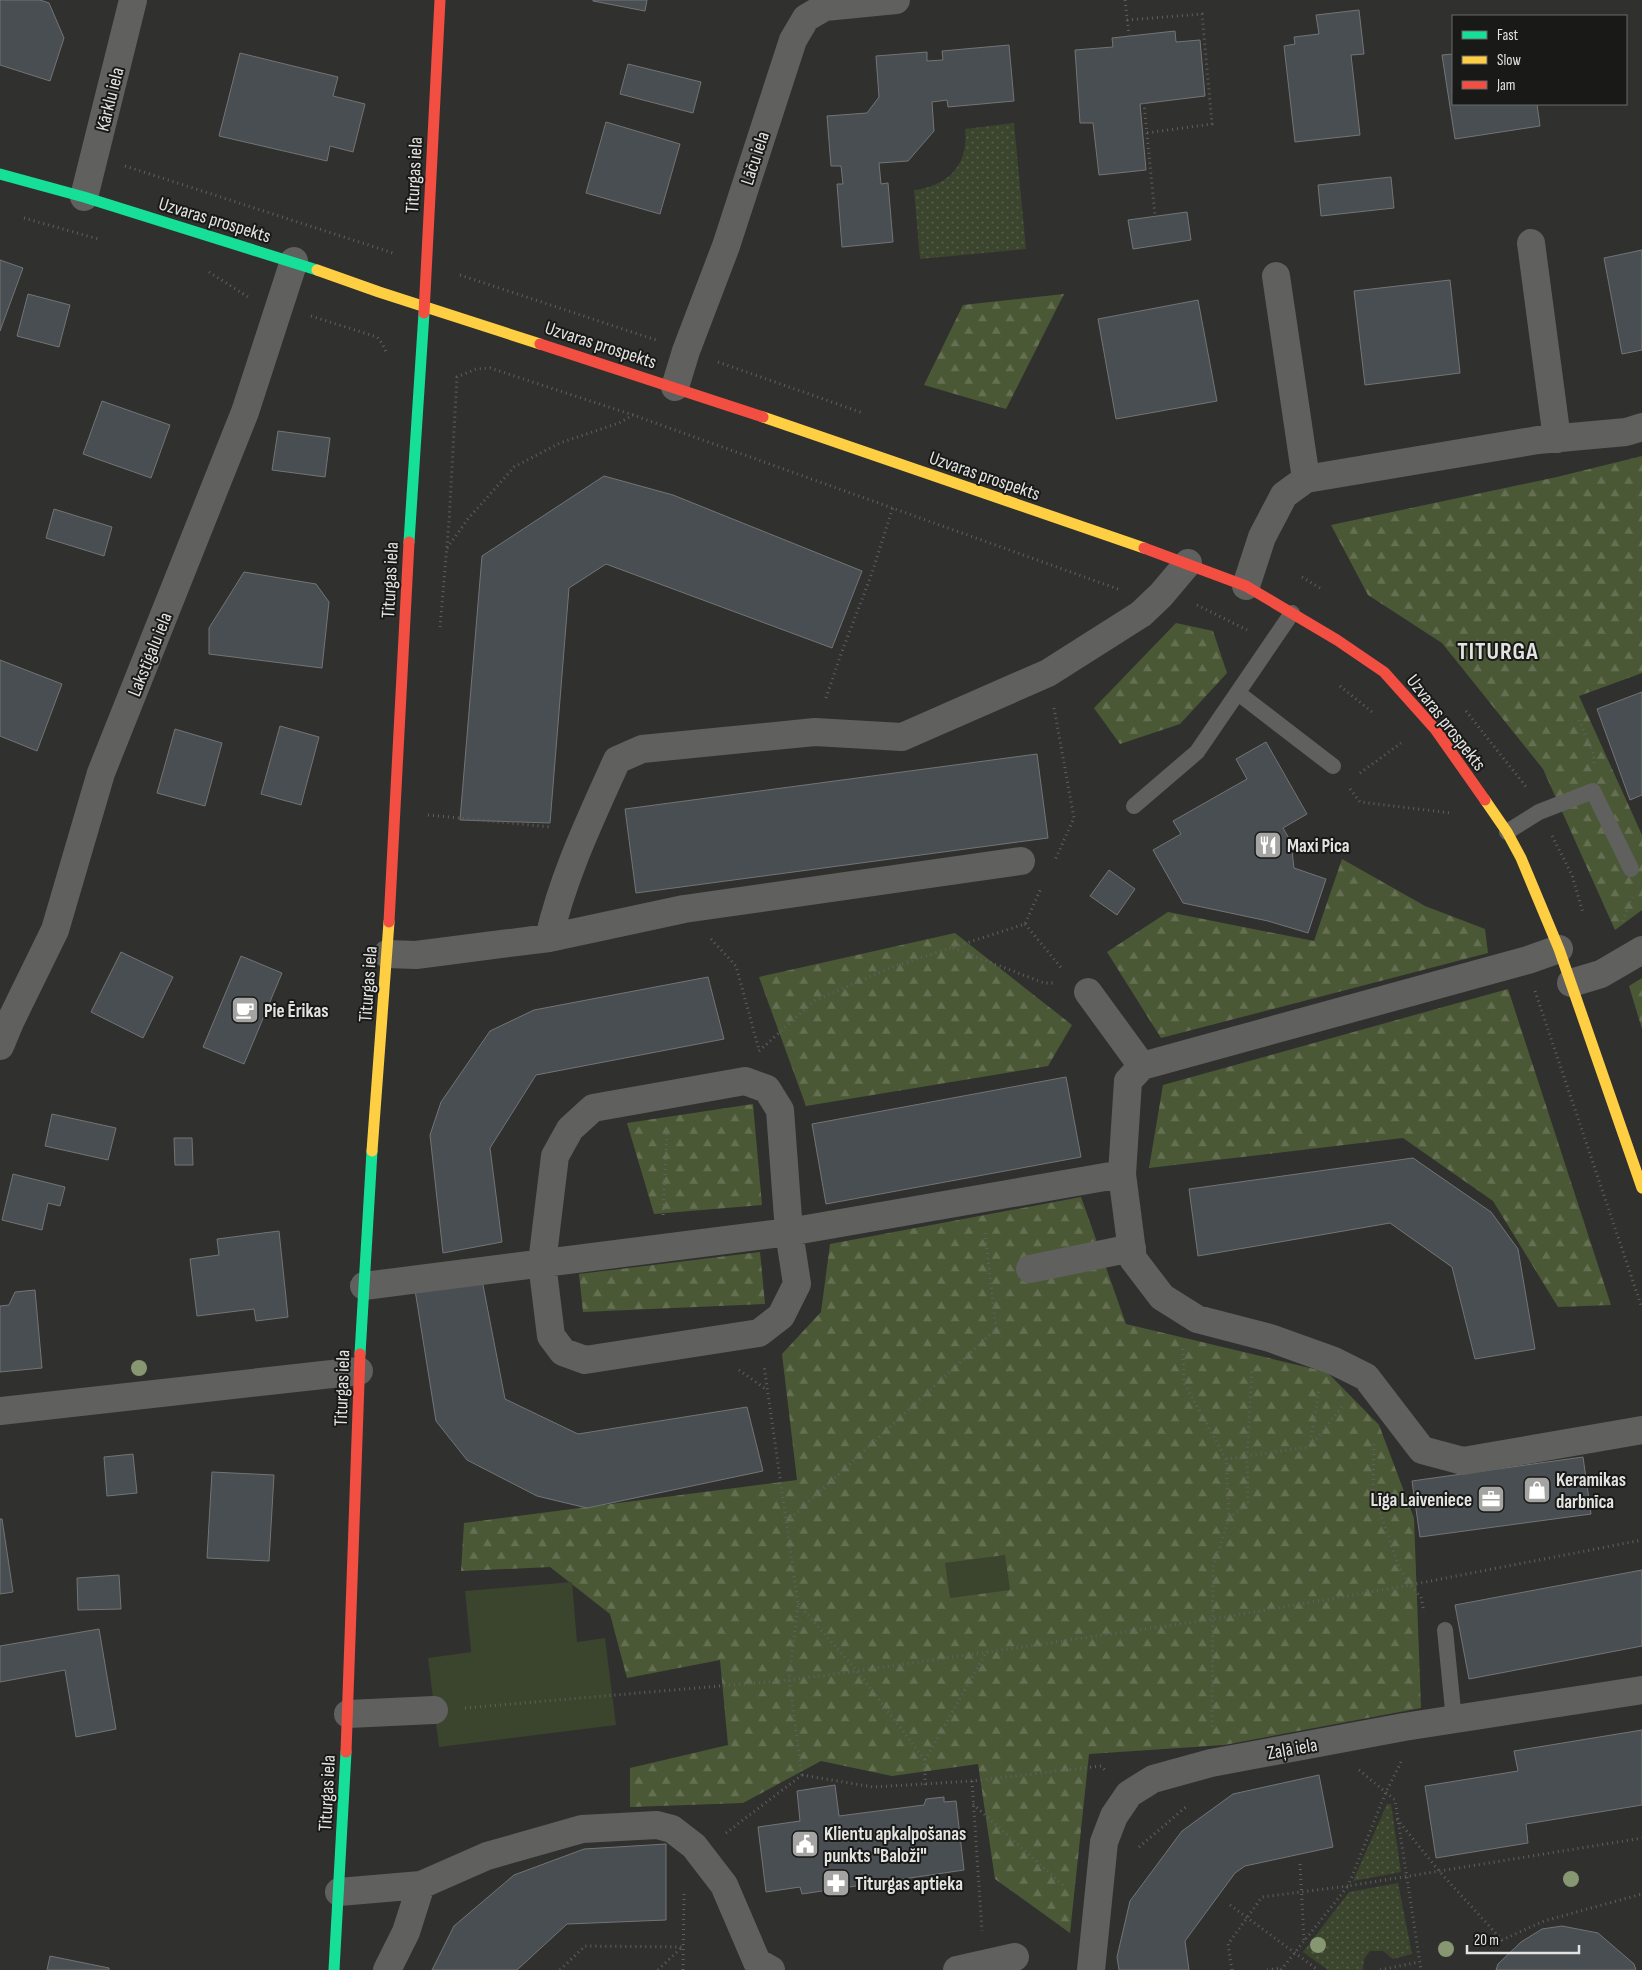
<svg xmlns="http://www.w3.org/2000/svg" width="1642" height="1970" font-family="'Sofia Sans Condensed',sans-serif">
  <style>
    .grass { fill: url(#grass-dots) }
    .forest { fill: url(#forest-firs) }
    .garden { fill: #3b442c }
    .building { fill: #494e53; stroke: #737474 }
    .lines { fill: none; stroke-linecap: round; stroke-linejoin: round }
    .path { stroke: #60605f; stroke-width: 3; stroke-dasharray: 1 4; stroke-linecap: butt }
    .lane { stroke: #60605f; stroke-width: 16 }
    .street { stroke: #60605f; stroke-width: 28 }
    .fast { stroke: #16e098; stroke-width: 11 }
    .slow { stroke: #ffcf43; stroke-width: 11 }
    .jam { stroke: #f24e42; stroke-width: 11 }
    .tree { fill: #879771 }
    .labels { text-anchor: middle; stroke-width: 4; stroke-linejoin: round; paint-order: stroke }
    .street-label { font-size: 19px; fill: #e3e4e1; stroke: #191a18 }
    .poi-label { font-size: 19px; font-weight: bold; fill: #e3e4e1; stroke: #191a18; text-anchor: start }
    .district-label { font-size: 24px; font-weight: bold; letter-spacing: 1px; fill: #e3e4e1; stroke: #191a18 }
  </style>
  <defs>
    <pattern id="grass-dots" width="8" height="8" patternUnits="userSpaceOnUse" patternTransform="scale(1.25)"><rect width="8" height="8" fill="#3b442c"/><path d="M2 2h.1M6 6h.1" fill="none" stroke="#575f4a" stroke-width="1.8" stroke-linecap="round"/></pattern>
    <pattern id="forest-firs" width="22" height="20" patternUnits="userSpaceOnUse" patternTransform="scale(1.25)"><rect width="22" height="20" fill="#4b5836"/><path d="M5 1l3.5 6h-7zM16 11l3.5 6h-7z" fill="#657053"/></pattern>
  </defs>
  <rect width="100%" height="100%" fill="#30312f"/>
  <!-- grass -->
  <path class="grass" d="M1014,123L1026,249L920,259L914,190C948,186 969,165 965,129Z
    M1387,1804H1391L1401,1872L1353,1881Z
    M1398,1883L1412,1954L1393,1959L1383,1951H1370L1364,1959L1363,1970H1328L1303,1952L1349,1892Z"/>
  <!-- forest -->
  <path class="forest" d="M1064,294L1006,409L924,385L963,305Z
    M1642,456V673L1579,696L1642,835V910L1615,930L1543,769L1442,643L1368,595L1331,525L1557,477Z
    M1176,623L1213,631L1227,673L1180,724L1120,744L1094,708Z
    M1342,859L1425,906L1485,929L1488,953L1161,1038L1107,952L1168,912L1314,941Z
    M955,933L1072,1025L1048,1066L806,1106L759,977Z
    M1642,978V1029L1629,986Z
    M1508,989L1611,1305L1558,1307L1493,1201L1403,1138L1149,1168L1163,1085Z
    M753,1104L762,1205L654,1214L627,1123Z
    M1081,1197L1126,1324L1327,1372L1379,1425L1414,1518L1421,1708L1224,1745L1089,1754L1070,1933L995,1879L978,1764L892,1776L821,1761L743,1803L630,1807V1768L728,1745L720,1660L627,1678L610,1614L550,1567L461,1571L464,1523L797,1480L782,1354L821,1312L830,1244Z
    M760,1252L765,1304L583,1312L579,1274Z"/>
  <!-- garden -->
  <path class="garden" d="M1005,1555L1010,1590L950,1598L945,1563Z
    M572,1582L577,1642L605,1638L616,1725L439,1747L428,1658L471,1652L465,1591Z"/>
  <!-- building -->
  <path class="building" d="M0,0H40L49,3L64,38L50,81L0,65Z
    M593,0H647L645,11L593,1Z
    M1359,10L1364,54L1351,55L1360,135L1295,142L1284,46L1295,44L1294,37L1319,34L1316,15Z
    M1175,31L1176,42L1200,40L1205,96L1140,104L1146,170L1099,175L1093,123H1080L1075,50L1113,47L1112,38Z
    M1009,45L1014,101L948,107L947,100L932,102L934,131L908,161L879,163L881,184L888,183L893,242L842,247L837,184H843L841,166H831L827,116L867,113L879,97L876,56L927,52V61L943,60L942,51Z
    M240,53L338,77L333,96L365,104L353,152L330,146L327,161L219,136Z
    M1453,54V104H1537L1540,126L1455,139L1442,55Z
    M628,64L701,82L693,113L620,94Z
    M606,122L680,144L660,214L586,193Z
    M1391,177L1394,208L1321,216L1318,185Z
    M1187,212L1191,240L1133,249L1128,220Z
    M1642,250V350L1622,354L1604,258Z
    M0,260L23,268L0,331Z
    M1450,280L1460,373L1365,385L1354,291Z
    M28,294L70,305L59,347L17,336Z
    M1198,300L1217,401L1116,419L1098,319Z
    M102,401L170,425L151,478L83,454Z
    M278,431L330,438L325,477L272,470Z
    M604,476L673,495L862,571L832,648L606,564L569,588L550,823L460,820L482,556Z
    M54,509L112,527L104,556L46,538Z
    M244,572L316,584L329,602L322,668L209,654V628Z
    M0,660L62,684L37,751L0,736Z
    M1642,692V795L1630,800L1597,709Z
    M280,726L319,737L301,805L261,794Z
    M175,729L222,743L205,806L157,793Z
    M1266,742L1307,814L1283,828L1291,842L1294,868L1326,879L1308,933L1268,921L1183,903L1153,850L1181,834L1173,821L1247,779L1236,759Z
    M1037,754L1048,838L636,893L625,809Z
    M1109,870L1135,889L1117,915L1090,896Z
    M121,952L173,977L143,1038L91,1012Z
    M241,956L282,973L244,1064L203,1047Z
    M708,977L724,1039L536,1075L490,1148L502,1242L443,1253L430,1135L441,1102L490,1031L534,1010Z
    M1066,1077L1081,1157L826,1204L812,1124Z
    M52,1114L116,1128L108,1160L45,1146Z
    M174,1138H192L193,1165H175Z
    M1413,1158L1491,1212L1518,1249L1535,1349L1475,1359L1452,1267L1390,1223L1198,1256L1189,1189Z
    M13,1174L65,1187L60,1206L48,1203L42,1230L2,1220Z
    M279,1231L288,1317L256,1321L254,1309L197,1316L190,1259L219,1255L217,1239Z
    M482,1280L505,1399L578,1434L747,1407L763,1471L587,1508L537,1496L467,1460L436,1421L415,1290Z
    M35,1290L42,1368L0,1372V1306L9,1305L15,1292Z
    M133,1454L137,1493L107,1496L104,1457Z
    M1583,1457L1591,1514L1420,1537L1412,1481Z
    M212,1472L274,1475L269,1561L207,1558Z
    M0,1519H2L13,1592L0,1594Z
    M1642,1570V1646L1469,1679L1455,1605Z
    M119,1575L121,1609L78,1610L77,1578Z
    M99,1629L116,1729L76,1737L65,1670L0,1682V1646Z
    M1642,1730V1805L1526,1824L1528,1843L1436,1858L1425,1786L1518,1771L1514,1751Z
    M1319,1775L1333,1847L1245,1866L1235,1873L1185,1941L1189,1970H1119L1117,1957L1130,1901L1182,1831L1233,1794Z
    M835,1785L839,1816L924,1805L926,1799L944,1797V1802L956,1801L964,1870L802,1894L800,1887L766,1892L758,1827L800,1821L797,1791Z
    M666,1844V1920L567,1924L517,1970H432L454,1926L514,1875L584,1849Z
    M1562,1926L1598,1933L1634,1964L1636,1970H1496L1498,1964L1521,1942L1542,1929Z
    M50,1956L109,1968V1970H47Z"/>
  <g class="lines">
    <!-- path -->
    <path class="path" d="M1125,0L1129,35
      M1127,20L1202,14L1212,124L1146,133
      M1144,103L1155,216
      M125,166L393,253
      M24,218L98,239
      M209,272L248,297
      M460,275L656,340
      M311,316L377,337L382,343L387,354
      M718,362L863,413
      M447,548L468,519L514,467L560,443L619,423L633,415
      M1302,577L1320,588
      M1197,605L1247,630
      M440,627L449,522L457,377L476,369L490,368L633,415L1118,589
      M1340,686L1372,712
      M826,698L841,654L872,573L893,507
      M1054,708L1074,818L1055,860
      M1466,711L1527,788
      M1579,720L1594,755V765
      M1360,773L1401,743
      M1350,789L1360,802L1451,813
      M428,815L551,827
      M1552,836L1572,875L1583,913
      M1623,921L1632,897
      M1025,924L1063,970
      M711,939L736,966L759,1050
      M953,948L1044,983H1055
      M1535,991L1642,1308
      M759,1051L814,1001L892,967L1025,924L1041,888
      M663,1215L667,1129
      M1183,1349L1184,1383L1226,1459L1229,1518L1213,1568L1212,1730
      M739,1370L767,1390
      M1374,1444L1373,1493L1399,1567L1410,1585L1421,1597L1424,1612
      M1310,1447L1319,1391
      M1226,1459L1310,1447L1344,1404
      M1229,1518L1248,1504L1247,1457L1252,1368
      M787,1522L996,1329L985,1232
      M798,1604L857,1671L925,1760V1785
      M465,1708L789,1680L857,1671L1213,1619L1410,1585L1642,1540
      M925,1760L987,1651
      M1359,1770L1395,1800L1421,1970
      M802,1775L873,1787L972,1781L1101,1766L1106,1771
      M972,1781L982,1931
      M973,1804L1066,1888
      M1397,1819L1439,1871L1502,1940L1544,1921L1642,1894
      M726,1833L802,1775L789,1680L798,1604L764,1366
      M1139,1847L1187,1806
      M1300,1864L1304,1940
      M1230,1905L1318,1970
      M560,1970L585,1946L683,1947
      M658,1970L682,1947
      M683,1970L684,1891
      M1232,1970L1228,1944L1262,1897L1348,1886L1386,1792L1401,1762
      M1267,1970L1282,1968
      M1281,1970L1348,1886L1642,1838
      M1380,1970L1419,1962"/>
    <!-- lane -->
    <path class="lane" d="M1238,693L1333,766
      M1134,806L1197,752L1292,613
      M1507,832L1539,812L1593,791L1631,869
      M1445,1630L1454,1720"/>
    <!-- street -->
    <path class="street" d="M84,197L133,0
      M1531,243L1557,439
      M1276,276L1306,479
      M675,387L686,351L726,246L793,40L806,18L825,7L896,0
      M1246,586L1262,537L1284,495L1306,479L1538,440L1626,432L1642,427
      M549,938C563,876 591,818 617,760L642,749L815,732L902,737L1048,673L1141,614L1161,595L1188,563
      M387,954L416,955L549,938L684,909L1021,861
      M1571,983L1601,974L1642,950
      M1088,992L1142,1066
      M0,1046L10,1022L55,930L101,773L245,412L294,261
      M745,1081L767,1089L780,1110L789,1232L797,1284L781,1316L759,1333L585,1360L563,1352L551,1336L542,1263L555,1156L570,1129L593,1108Z
      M1122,1174L1128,1081L1142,1066L1528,960L1559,949
      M1030,1269L1132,1248
      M364,1286L789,1232L1122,1174L1133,1259L1162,1297L1197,1319L1270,1338L1334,1361L1366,1377L1422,1450L1463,1461L1642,1430
      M0,1411L359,1371
      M348,1714L434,1710
      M339,1892L421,1885
      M387,1970L406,1932L421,1885L487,1856L582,1829L657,1825L672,1829L694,1846L724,1885L757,1962L771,1970
      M957,1970L1015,1957
      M1091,1970L1104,1842L1114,1816L1129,1794L1153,1779L1211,1763L1404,1727L1642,1690"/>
    <!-- fast -->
    <path class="fast" d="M0,174L84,197L317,270
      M409,542L424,313
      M360,1354L372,1151
      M334,1970L346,1752"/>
    <!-- slow -->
    <path class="slow" d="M317,270L379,292L540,344
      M763,417L1144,548
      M1485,800L1507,832L1521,858L1559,949L1642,1188
      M372,1151L389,922"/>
    <!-- jam -->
    <path class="jam" d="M424,313L440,0
      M540,344L763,417
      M1144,548L1246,586L1337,640L1384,672L1435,729L1485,800
      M389,922L409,542
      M346,1752L360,1354"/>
  </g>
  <!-- trees -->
  <g class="tree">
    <circle cx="139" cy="1368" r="8"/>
    <circle cx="1571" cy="1879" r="8"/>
    <circle cx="1318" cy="1945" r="8"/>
    <circle cx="1446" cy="1949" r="8"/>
  </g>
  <!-- icons -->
  <defs>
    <g id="restaurant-square" transform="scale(1.4375)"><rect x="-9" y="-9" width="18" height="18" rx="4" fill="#a4a5a3" stroke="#191a18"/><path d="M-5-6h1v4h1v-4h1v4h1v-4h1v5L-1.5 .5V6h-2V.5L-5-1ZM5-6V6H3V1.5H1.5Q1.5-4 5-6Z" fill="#fff"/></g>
    <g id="cafe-square" transform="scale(1.4375)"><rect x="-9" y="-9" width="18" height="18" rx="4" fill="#a4a5a3" stroke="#191a18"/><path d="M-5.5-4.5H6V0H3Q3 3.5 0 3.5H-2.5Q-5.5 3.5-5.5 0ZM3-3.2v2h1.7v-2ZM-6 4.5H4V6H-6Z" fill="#fff"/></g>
    <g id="shop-square" transform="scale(1.4375)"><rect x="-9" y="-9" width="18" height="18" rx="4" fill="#a4a5a3" stroke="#191a18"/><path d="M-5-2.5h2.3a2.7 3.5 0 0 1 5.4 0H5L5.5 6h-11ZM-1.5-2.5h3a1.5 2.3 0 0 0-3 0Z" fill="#fff"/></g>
    <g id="office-square" transform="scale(1.4375)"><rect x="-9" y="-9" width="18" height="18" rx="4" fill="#a4a5a3" stroke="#191a18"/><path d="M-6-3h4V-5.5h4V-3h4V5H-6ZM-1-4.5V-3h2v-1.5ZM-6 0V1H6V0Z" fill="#fff"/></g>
    <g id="civic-square" transform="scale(1.4375)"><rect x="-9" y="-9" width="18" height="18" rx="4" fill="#a4a5a3" stroke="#191a18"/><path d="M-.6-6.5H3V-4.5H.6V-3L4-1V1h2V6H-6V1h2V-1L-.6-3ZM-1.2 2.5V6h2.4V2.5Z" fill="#fff"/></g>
    <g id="pharmacy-square" transform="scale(1.4375)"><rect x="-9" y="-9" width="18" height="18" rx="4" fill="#a4a5a3" stroke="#191a18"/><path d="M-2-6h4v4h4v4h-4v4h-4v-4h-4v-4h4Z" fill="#fff"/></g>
  </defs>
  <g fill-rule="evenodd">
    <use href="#restaurant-square" x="1268" y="845"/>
    <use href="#cafe-square" x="245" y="1010"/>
    <use href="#shop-square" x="1537" y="1490"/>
    <use href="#office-square" x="1491" y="1499"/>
    <use href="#civic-square" x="805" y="1844"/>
    <use href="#pharmacy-square" x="836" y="1883"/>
  </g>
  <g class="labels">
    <!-- street labels -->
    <g class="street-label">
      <text transform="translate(109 99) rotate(-76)" y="7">Kārklu iela</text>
      <text transform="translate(754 158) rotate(-72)" y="7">Lāču iela</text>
      <text transform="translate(413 175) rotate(-87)" y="7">Titurgas iela</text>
      <text transform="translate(215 219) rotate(17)" y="7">Uzvaras prospekts</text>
      <text transform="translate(601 344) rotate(18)" y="7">Uzvaras prospekts</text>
      <text transform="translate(985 475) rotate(19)" y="7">Uzvaras prospekts</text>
      <text transform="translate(389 580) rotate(-87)" y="7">Titurgas iela</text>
      <text transform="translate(149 654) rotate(-68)" y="7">Lakstīgalu iela</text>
      <text transform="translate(1447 722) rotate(52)" y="7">Uzvaras prospekts</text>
      <text transform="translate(367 984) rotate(-86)" y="7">Titurgas iela</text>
      <text transform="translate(341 1388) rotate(-88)" y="7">Titurgas iela</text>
      <text transform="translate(1292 1748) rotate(-10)" y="7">Zaļā iela</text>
      <text transform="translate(326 1793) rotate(-87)" y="7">Titurgas iela</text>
    </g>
    <!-- poi labels -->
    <g class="poi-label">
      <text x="1287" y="852">Maxi Pica</text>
      <text x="264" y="1017">Pie Ērikas</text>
      <text x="1556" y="1486">Keramikas<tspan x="1556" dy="22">darbnīca</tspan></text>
      <text x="1472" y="1506" text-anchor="end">Līga Laiveniece</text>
      <text x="824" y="1840">Klientu apkalpošanas<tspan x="824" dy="22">punkts "Baloži"</tspan></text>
      <text x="855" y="1890">Titurgas aptieka</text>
    </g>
    <!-- district labels -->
    <g class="district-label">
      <text x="1498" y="659">TITURGA</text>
    </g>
  </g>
  <!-- legend -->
  <rect x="1452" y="15" width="175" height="90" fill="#191a18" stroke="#6a6b68"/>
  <rect x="1462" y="31" width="25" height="8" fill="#16e098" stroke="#6a6b68"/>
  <text x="1497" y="40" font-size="15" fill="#e3e4e1">Fast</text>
  <rect x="1462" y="56" width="25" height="8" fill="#ffcf43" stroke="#6a6b68"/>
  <text x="1497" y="65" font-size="15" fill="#e3e4e1">Slow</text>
  <rect x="1462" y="81" width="25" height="8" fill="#f24e42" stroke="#6a6b68"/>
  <text x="1497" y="90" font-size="15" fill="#e3e4e1">Jam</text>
  <!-- scale -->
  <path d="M1467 1945v8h112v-8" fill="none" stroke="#e3e4e1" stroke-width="2.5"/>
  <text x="1474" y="1945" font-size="15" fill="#e3e4e1" stroke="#191a18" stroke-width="4" paint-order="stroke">20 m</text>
</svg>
